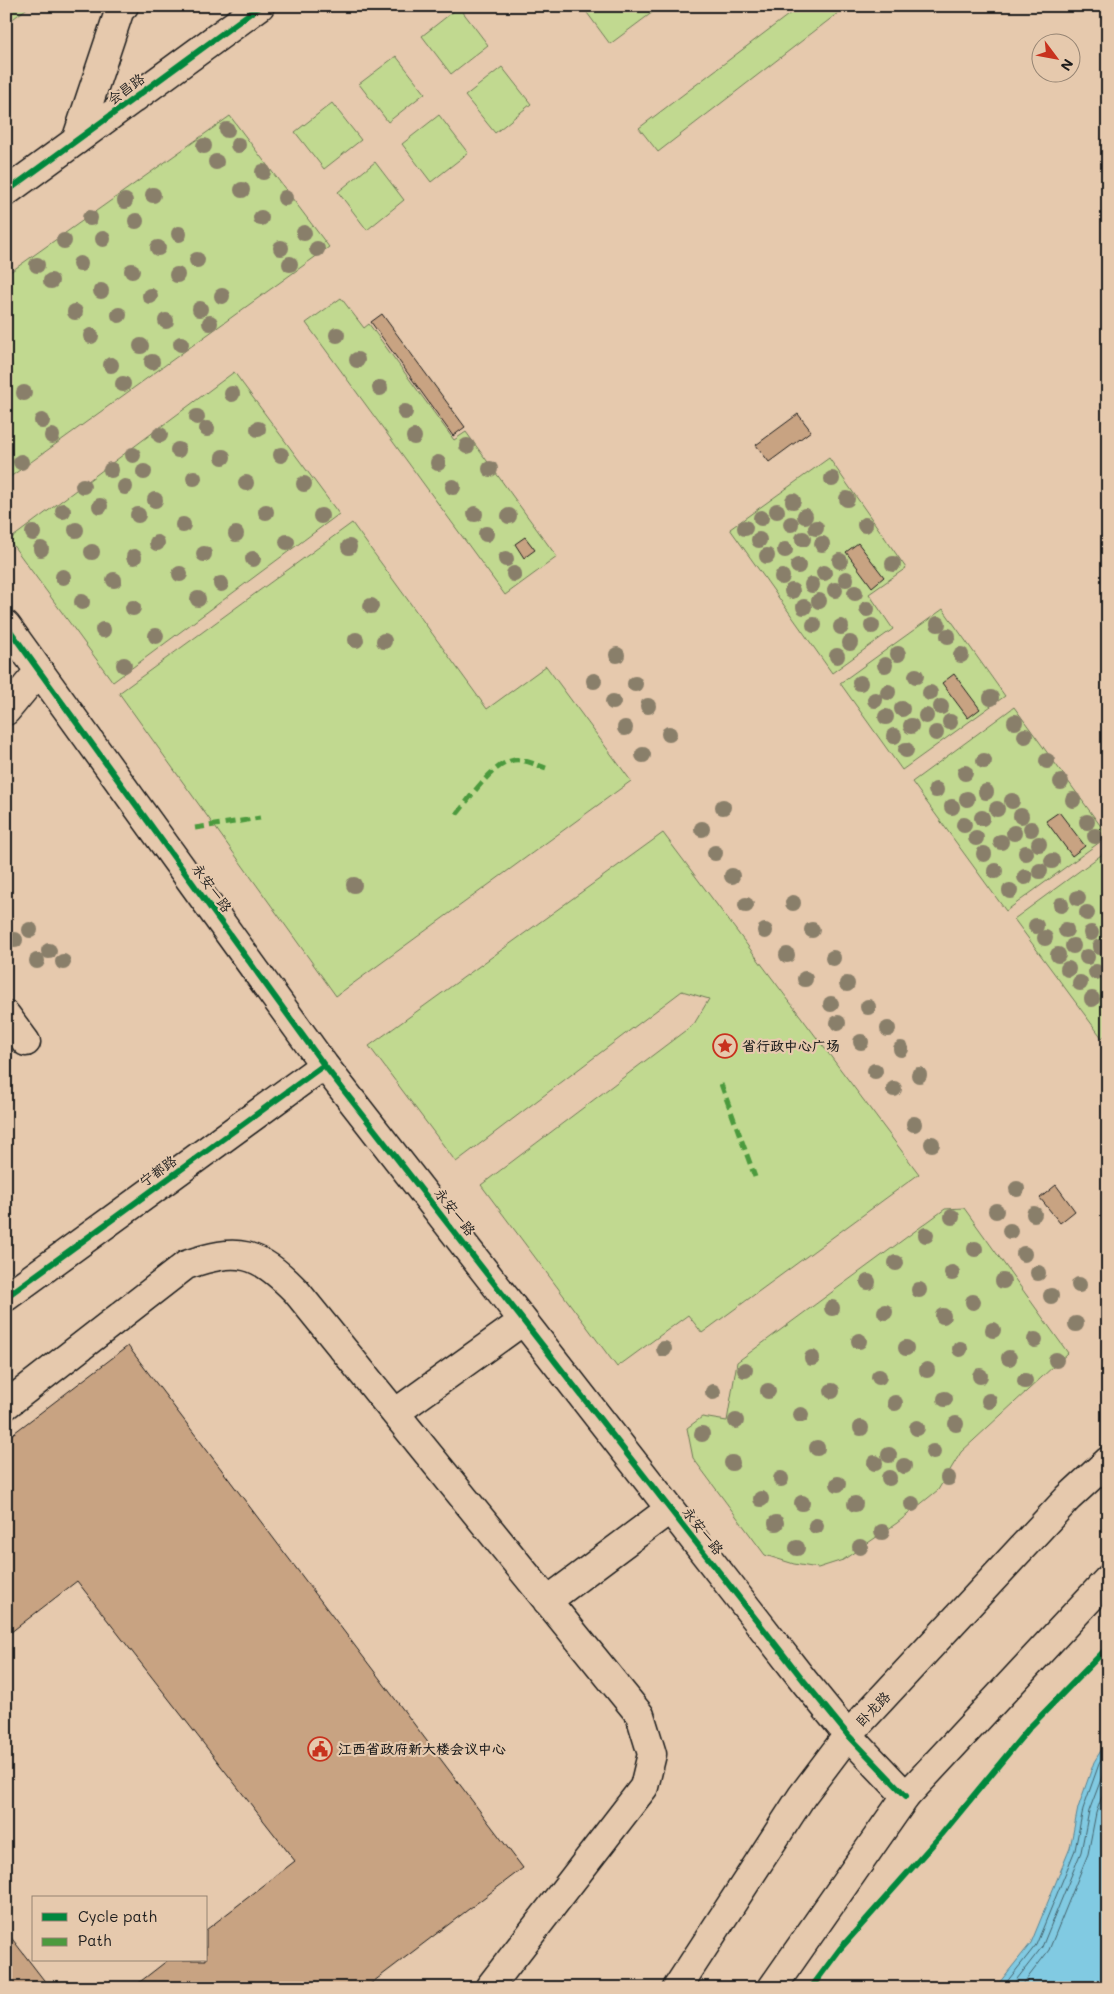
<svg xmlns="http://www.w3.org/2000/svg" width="1114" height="1994" font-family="Mali,'LXGW WenKai TC',sans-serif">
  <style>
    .green { fill: #c1d990; stroke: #6e7a56 }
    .water { fill: #81cae2; stroke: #598493 }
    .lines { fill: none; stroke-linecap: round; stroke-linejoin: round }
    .shore { stroke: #44626b; stroke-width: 1 }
    .building { fill: #c8a382; stroke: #1c1c1c }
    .minor-casing { stroke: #1c1c1c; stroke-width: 31 }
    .major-casing { stroke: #1c1c1c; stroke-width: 31 }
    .minor { stroke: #e6c9ad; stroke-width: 28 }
    .major { stroke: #e6c9ad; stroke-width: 28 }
    .quiet { stroke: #4c9a3e; stroke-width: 5; stroke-dasharray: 10 5; stroke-linecap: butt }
    .cycleway-casing { stroke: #e6c9ad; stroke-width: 9 }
    .cycleway { stroke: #00873e; stroke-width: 6 }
    .tree { fill: #897f6a }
    .labels { text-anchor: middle; stroke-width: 4.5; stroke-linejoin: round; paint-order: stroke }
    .street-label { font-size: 14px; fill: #1c1c1c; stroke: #e6c9ad }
    .poi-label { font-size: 14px; font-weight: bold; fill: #1c1c1c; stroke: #e6c9ad; text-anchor: start }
  </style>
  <rect width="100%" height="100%" fill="#e6c9ad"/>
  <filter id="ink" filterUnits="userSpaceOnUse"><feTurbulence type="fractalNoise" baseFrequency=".02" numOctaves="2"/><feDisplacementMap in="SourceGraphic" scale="10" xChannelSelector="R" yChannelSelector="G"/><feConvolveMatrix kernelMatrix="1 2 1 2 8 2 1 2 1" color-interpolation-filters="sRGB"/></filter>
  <g filter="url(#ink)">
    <!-- green -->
    <path class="green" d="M6,6H30L6,24Z
      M582,6H661L610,44Z
      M800,6H847L658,152L639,128Z
      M459,7L488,45L451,74L422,36Z
      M396,56L425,93L388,122L359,84Z
      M502,67L531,104L495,133L465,96Z
      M332,103L361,140L324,169L295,132Z
      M439,115L468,153L431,182L402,144Z
      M230,116L329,247L6,480V275Z
      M375,162L404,200L367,230L338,192Z
      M341,298L364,328L369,324L454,440L466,432L557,557L505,595L306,323Z
      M234,372L339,514L113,682L9,540Z
      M829,458L906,568L869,594L893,629L832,673L730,529Z
      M352,523L487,709L546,666L631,781L336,996L119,693Z
      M943,609L1005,696L902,770L840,683Z
      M1014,707L1108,836L1006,911L912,782Z
      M663,833L919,1174L702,1333L688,1315L617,1367L481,1185L694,1024L709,999L682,991L456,1162L369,1046Z
      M1108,850V1033L1102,1038L1014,919Z
      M964,1208L1068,1353L961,1452L938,1490L897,1523L843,1560L818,1568L794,1564L765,1555L693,1458L687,1428L702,1417L727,1421L737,1362L945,1209Z"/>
    <!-- water -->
    <path class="water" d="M1108,1739V1988H995L1031,1943L1070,1848L1078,1808L1094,1762Z"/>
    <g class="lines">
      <!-- shore -->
      <path class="shore" d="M1002,1988L1036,1945L1075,1850L1083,1809L1099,1764L1108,1749
        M1010,1988L1042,1947L1081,1852L1089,1811L1108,1761
        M1020,1988L1049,1950L1088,1854L1096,1813L1108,1780"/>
    </g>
    <!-- building -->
    <path class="building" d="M382,314L465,427L453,436L371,322Z
      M798,414L811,431L769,462L756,445Z
      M525,537L535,550L524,558L515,544Z
      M858,543L884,577L872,587L846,552Z
      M954,674L980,709L968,718L942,683Z
      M1059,812L1085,846L1072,856L1046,821Z
      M1056,1185L1075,1211L1060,1223L1040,1198Z
      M128,1346L523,1868L365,1988H132L168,1960H206V1930L295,1861L77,1581L6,1636V1439Z
      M6,1931L50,1988H6Z"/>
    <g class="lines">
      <!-- minor casing -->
      <g class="minor-casing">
        <path id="minor" d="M76,141L120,9L124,6
          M6,192L260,6
          M6,625L324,1065L804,1681L848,1735L906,1796
          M6,711L39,671
          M6,1015L26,1042
          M6,1297L324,1065
          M6,1405L186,1265C238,1247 257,1251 296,1291L640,1715L652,1754L644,1787L489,1988
          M395,1413L523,1321
          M547,1601L670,1509"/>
      </g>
      <!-- major casing -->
      <g class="major-casing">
        <path id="major" d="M677,1988L802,1796L848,1735L1068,1498L1108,1461
          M772,1988L906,1796L1108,1579"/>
      </g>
      <!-- minor -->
      <use href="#minor" class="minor"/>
      <!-- major -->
      <use href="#major" class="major"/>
      <!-- quiet -->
      <path class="quiet" d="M457,814C471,797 496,757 520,760C528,761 537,765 546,768
        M195,828L260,818
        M721,1084L755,1177"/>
      <!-- cycleway casing -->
      <g class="cycleway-casing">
        <path id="cycleway" d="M6,192L260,6
          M6,625L324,1065L804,1681L848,1735L906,1796
          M6,1297L324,1065
          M811,1988L840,1949L942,1834L1030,1727L1108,1647"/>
      </g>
      <!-- cycleway -->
      <use href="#cycleway" class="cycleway"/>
    </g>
    <!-- trees -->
    <g class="tree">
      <circle cx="227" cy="130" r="8"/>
      <circle cx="238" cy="145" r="8"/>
      <circle cx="204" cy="146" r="8"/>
      <circle cx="216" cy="162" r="8"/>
      <circle cx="263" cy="172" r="8"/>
      <circle cx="242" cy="190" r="8"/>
      <circle cx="153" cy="195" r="8"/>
      <circle cx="285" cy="198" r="8"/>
      <circle cx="125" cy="201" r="8"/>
      <circle cx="90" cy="218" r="8"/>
      <circle cx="261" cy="218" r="8"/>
      <circle cx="136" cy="221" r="8"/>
      <circle cx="304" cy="233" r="8"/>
      <circle cx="179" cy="234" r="8"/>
      <circle cx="103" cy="239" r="8"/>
      <circle cx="64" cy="241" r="8"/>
      <circle cx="158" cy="248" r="8"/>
      <circle cx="281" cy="248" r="8"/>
      <circle cx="317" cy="249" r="8"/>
      <circle cx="197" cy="260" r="8"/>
      <circle cx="80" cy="264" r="8"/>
      <circle cx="290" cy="264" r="8"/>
      <circle cx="37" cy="265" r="8"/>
      <circle cx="132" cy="271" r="8"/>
      <circle cx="177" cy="275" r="8"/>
      <circle cx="51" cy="281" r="8"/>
      <circle cx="101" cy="291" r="8"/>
      <circle cx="150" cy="296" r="8"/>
      <circle cx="222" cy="296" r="8"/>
      <circle cx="200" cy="309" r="8"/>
      <circle cx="75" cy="312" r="8"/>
      <circle cx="119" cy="315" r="8"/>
      <circle cx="166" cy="321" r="8"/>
      <circle cx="210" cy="323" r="8"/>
      <circle cx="337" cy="335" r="8"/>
      <circle cx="91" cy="336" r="8"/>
      <circle cx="181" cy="344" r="8"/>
      <circle cx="141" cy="346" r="8"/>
      <circle cx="357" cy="360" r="8"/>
      <circle cx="152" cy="362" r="8"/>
      <circle cx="111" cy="365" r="8"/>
      <circle cx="123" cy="384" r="8"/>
      <circle cx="380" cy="388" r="8"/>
      <circle cx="24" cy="393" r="8"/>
      <circle cx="232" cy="394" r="8"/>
      <circle cx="405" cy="412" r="8"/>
      <circle cx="197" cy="417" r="8"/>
      <circle cx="42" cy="421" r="8"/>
      <circle cx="207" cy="429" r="8"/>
      <circle cx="258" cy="429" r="8"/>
      <circle cx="160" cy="435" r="8"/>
      <circle cx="52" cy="436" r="8"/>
      <circle cx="414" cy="437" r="8"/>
      <circle cx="467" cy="446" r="8"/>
      <circle cx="178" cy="450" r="8"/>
      <circle cx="133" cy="455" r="8"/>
      <circle cx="281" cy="455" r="8"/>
      <circle cx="223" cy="457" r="8"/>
      <circle cx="21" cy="462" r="8"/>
      <circle cx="438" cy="463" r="8"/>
      <circle cx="490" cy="469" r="8"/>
      <circle cx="111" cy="470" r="8"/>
      <circle cx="144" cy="472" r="8"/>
      <circle cx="194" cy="478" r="8"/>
      <circle cx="832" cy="479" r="8"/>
      <circle cx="246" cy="483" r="8"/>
      <circle cx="304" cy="484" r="8"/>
      <circle cx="83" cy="486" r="8"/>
      <circle cx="125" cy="487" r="8"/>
      <circle cx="453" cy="487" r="8"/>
      <circle cx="847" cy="499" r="8"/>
      <circle cx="155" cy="500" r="8"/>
      <circle cx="793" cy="501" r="8"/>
      <circle cx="100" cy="506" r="8"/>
      <circle cx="63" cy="511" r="8"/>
      <circle cx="777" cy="511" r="8"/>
      <circle cx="266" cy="512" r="8"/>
      <circle cx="475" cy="514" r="8"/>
      <circle cx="138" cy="515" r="8"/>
      <circle cx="321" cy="516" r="8"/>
      <circle cx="509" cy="516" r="8"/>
      <circle cx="805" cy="516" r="8"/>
      <circle cx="761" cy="518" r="8"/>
      <circle cx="791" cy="524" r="8"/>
      <circle cx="183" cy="525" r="8"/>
      <circle cx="865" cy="525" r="8"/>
      <circle cx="745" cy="528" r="8"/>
      <circle cx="816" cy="528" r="8"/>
      <circle cx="76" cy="530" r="8"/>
      <circle cx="33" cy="533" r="8"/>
      <circle cx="236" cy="534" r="8"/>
      <circle cx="486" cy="534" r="8"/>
      <circle cx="803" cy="539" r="8"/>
      <circle cx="759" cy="540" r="8"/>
      <circle cx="287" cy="542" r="8"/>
      <circle cx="157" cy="543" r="8"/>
      <circle cx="822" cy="544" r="8"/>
      <circle cx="349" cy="547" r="8"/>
      <circle cx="41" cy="549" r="8"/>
      <circle cx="785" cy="550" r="8"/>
      <circle cx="92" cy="552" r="8"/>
      <circle cx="204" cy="554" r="8"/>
      <circle cx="767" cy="556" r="8"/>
      <circle cx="134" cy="557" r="8"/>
      <circle cx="253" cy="559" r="8"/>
      <circle cx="506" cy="559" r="8"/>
      <circle cx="840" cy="561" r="8"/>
      <circle cx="893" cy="564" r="8"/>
      <circle cx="798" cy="566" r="8"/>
      <circle cx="824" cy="573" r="8"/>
      <circle cx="180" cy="574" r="8"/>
      <circle cx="514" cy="574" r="8"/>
      <circle cx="63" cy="577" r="8"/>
      <circle cx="782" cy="577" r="8"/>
      <circle cx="846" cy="579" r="8"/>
      <circle cx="114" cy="580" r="8"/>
      <circle cx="221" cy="584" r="8"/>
      <circle cx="812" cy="585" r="8"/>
      <circle cx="835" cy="590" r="8"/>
      <circle cx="792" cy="591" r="8"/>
      <circle cx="855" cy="593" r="8"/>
      <circle cx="198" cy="599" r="8"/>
      <circle cx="819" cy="601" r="8"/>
      <circle cx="82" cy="602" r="8"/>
      <circle cx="371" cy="606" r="8"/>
      <circle cx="804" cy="607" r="8"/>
      <circle cx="133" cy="608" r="8"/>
      <circle cx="867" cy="609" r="8"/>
      <circle cx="938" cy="624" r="8"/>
      <circle cx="814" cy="625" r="8"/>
      <circle cx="872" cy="626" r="8"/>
      <circle cx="841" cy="627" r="8"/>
      <circle cx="103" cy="630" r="8"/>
      <circle cx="156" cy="636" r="8"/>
      <circle cx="948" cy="636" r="8"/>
      <circle cx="356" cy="640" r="8"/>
      <circle cx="384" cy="641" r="8"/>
      <circle cx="850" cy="643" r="8"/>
      <circle cx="898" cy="654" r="8"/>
      <circle cx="617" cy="655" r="8"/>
      <circle cx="961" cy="655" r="8"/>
      <circle cx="837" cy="656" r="8"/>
      <circle cx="124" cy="665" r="8"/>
      <circle cx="885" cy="665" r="8"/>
      <circle cx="916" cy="676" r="8"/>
      <circle cx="594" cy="681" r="8"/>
      <circle cx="860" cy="683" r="8"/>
      <circle cx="635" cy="684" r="8"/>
      <circle cx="888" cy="692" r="8"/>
      <circle cx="930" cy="693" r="8"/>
      <circle cx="991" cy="698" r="8"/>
      <circle cx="875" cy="700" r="8"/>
      <circle cx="613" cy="702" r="8"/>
      <circle cx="648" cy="706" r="8"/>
      <circle cx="941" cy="707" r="8"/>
      <circle cx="902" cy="709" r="8"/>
      <circle cx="926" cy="716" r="8"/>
      <circle cx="886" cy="717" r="8"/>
      <circle cx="950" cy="722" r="8"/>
      <circle cx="1015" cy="722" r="8"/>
      <circle cx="911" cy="726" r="8"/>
      <circle cx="625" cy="728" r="8"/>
      <circle cx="936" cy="733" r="8"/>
      <circle cx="669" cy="734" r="8"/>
      <circle cx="894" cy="736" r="8"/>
      <circle cx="1025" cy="736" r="8"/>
      <circle cx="906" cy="750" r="8"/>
      <circle cx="643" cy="755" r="8"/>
      <circle cx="984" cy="761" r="8"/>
      <circle cx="1047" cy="761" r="8"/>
      <circle cx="965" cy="773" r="8"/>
      <circle cx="1061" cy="782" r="8"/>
      <circle cx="936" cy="790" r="8"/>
      <circle cx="986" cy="792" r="8"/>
      <circle cx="967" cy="799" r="8"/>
      <circle cx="1073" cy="800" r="8"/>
      <circle cx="1012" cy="801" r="8"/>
      <circle cx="723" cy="807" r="8"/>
      <circle cx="952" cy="807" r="8"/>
      <circle cx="997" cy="809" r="8"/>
      <circle cx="1021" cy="816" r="8"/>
      <circle cx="982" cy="818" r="8"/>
      <circle cx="1087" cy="822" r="8"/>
      <circle cx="964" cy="825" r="8"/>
      <circle cx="702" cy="829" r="8"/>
      <circle cx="1031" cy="829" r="8"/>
      <circle cx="1014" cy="833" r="8"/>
      <circle cx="1095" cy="836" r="8"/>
      <circle cx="976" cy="838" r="8"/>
      <circle cx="1001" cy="842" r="8"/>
      <circle cx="1039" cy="844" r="8"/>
      <circle cx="715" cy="853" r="8"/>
      <circle cx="1026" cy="853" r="8"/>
      <circle cx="984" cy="854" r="8"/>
      <circle cx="1052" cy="861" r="8"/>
      <circle cx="995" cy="871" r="8"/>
      <circle cx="1040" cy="871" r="8"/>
      <circle cx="732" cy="876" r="8"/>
      <circle cx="1025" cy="877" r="8"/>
      <circle cx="354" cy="885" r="8"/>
      <circle cx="1010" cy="891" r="8"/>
      <circle cx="1078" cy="898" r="8"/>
      <circle cx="793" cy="903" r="8"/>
      <circle cx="746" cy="905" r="8"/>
      <circle cx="1061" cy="905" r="8"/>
      <circle cx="1087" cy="913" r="8"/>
      <circle cx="1036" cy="926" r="8"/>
      <circle cx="30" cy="930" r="8"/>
      <circle cx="812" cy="930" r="8"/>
      <circle cx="1066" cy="930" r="8"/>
      <circle cx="765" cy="931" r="8"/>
      <circle cx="1091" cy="933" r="8"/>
      <circle cx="1045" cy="938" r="8"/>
      <circle cx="15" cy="940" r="8"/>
      <circle cx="1073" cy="946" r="8"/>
      <circle cx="1100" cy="947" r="8"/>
      <circle cx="49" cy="951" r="8"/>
      <circle cx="787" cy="955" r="8"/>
      <circle cx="1058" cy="955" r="8"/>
      <circle cx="1087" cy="957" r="8"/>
      <circle cx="833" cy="958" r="8"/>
      <circle cx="37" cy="961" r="8"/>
      <circle cx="63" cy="962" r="8"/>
      <circle cx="1068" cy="969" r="8"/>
      <circle cx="1096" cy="972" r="8"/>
      <circle cx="805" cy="979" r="8"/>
      <circle cx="1080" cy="983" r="8"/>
      <circle cx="847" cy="984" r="8"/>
      <circle cx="1092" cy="999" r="8"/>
      <circle cx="831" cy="1004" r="8"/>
      <circle cx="868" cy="1007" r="8"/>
      <circle cx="838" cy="1023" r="8"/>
      <circle cx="888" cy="1029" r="8"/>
      <circle cx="861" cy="1042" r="8"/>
      <circle cx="901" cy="1049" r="8"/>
      <circle cx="875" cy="1071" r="8"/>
      <circle cx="919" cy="1075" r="8"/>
      <circle cx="894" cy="1089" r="8"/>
      <circle cx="914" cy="1124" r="8"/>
      <circle cx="932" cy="1144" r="8"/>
      <circle cx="1017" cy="1189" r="8"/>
      <circle cx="996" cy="1211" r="8"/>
      <circle cx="1034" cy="1214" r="8"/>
      <circle cx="952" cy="1217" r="8"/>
      <circle cx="1010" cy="1231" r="8"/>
      <circle cx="926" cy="1235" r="8"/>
      <circle cx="975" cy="1249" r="8"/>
      <circle cx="1024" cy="1254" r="8"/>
      <circle cx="896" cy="1263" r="8"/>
      <circle cx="952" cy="1273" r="8"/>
      <circle cx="1038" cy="1273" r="8"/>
      <circle cx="1003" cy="1281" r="8"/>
      <circle cx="868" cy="1282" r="8"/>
      <circle cx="1079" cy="1285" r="8"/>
      <circle cx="919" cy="1290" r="8"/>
      <circle cx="1051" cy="1296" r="8"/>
      <circle cx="973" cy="1302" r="8"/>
      <circle cx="832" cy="1308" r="8"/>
      <circle cx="885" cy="1312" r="8"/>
      <circle cx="943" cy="1316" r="8"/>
      <circle cx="1076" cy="1324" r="8"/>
      <circle cx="993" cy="1330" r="8"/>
      <circle cx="1035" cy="1340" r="8"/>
      <circle cx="859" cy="1341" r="8"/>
      <circle cx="906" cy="1348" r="8"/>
      <circle cx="664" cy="1349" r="8"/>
      <circle cx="960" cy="1349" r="8"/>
      <circle cx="812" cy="1358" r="8"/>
      <circle cx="1009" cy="1358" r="8"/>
      <circle cx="1056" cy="1360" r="8"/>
      <circle cx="745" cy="1370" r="8"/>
      <circle cx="927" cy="1370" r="8"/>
      <circle cx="980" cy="1376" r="8"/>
      <circle cx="879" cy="1377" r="8"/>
      <circle cx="1025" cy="1381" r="8"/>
      <circle cx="768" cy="1391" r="8"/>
      <circle cx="832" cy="1391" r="8"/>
      <circle cx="713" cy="1392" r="8"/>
      <circle cx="945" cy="1399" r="8"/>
      <circle cx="989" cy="1401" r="8"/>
      <circle cx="895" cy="1403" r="8"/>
      <circle cx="801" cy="1415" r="8"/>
      <circle cx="736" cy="1421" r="8"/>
      <circle cx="956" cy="1424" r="8"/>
      <circle cx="861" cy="1428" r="8"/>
      <circle cx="917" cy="1428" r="8"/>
      <circle cx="702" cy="1434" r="8"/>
      <circle cx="817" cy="1448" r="8"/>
      <circle cx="933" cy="1452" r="8"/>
      <circle cx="889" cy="1455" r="8"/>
      <circle cx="732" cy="1463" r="8"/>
      <circle cx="875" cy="1463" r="8"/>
      <circle cx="904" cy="1466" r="8"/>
      <circle cx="889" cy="1478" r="8"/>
      <circle cx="948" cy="1478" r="8"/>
      <circle cx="781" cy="1479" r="8"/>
      <circle cx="838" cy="1484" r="8"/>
      <circle cx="761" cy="1499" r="8"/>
      <circle cx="802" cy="1503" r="8"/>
      <circle cx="855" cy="1504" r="8"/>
      <circle cx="912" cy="1504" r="8"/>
      <circle cx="776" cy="1523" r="8"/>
      <circle cx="816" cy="1526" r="8"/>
      <circle cx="882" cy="1532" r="8"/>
      <circle cx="860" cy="1547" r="8"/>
      <circle cx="797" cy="1548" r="8"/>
    </g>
  </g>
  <!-- icons -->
  <defs>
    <g id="sight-ring" transform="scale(1.25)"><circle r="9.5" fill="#e6c9ad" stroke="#c8321e" stroke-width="1.5"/><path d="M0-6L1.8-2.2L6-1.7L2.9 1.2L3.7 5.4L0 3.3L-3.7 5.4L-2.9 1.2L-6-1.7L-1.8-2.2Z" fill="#c8321e"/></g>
    <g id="civic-ring" transform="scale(1.25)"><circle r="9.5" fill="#e6c9ad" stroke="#c8321e" stroke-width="1.5"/><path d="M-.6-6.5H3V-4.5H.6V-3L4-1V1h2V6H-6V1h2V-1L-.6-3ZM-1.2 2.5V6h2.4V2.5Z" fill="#c8321e"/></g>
  </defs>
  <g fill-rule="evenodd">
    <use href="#sight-ring" x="725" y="1046"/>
    <use href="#civic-ring" x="320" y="1749"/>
  </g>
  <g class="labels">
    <!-- street labels -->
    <g class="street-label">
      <text transform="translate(126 89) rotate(-36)" y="5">会昌路</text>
      <text transform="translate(212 888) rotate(54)" y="5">永安一路</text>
      <text transform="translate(158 1171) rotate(-36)" y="5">宁都路</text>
      <text transform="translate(455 1212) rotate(52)" y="5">永安一路</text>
      <text transform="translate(703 1531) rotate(52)" y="5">永安一路</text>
      <text transform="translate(873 1709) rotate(-46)" y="5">卧龙路</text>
    </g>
    <!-- poi labels -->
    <g class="poi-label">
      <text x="742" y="1051">省行政中心广场</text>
      <text x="338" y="1754">江西省政府新大楼会议中心</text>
    </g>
  </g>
  <!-- margin -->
  <rect width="1114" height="1994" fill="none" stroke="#e6c9ad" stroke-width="25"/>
  <rect x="12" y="12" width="1089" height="1969" fill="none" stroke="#1c1c1c" stroke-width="2" filter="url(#ink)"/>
  <!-- legend -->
  <rect x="32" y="1896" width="175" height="65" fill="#e6c9ad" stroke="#958473"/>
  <rect x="42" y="1913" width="25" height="8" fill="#00873e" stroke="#958473"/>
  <text x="78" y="1922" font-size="15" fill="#1c1c1c">Cycle path</text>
  <rect x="42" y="1938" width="25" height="8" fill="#4c9a3e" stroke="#958473"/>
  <text x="78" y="1946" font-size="15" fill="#1c1c1c">Path</text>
  <!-- north arrow -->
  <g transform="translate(1056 58) rotate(122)"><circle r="24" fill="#e6c9ad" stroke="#958473"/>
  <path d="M0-4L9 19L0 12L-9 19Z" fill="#c8321e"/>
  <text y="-8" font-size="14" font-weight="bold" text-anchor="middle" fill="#1c1c1c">N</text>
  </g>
</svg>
